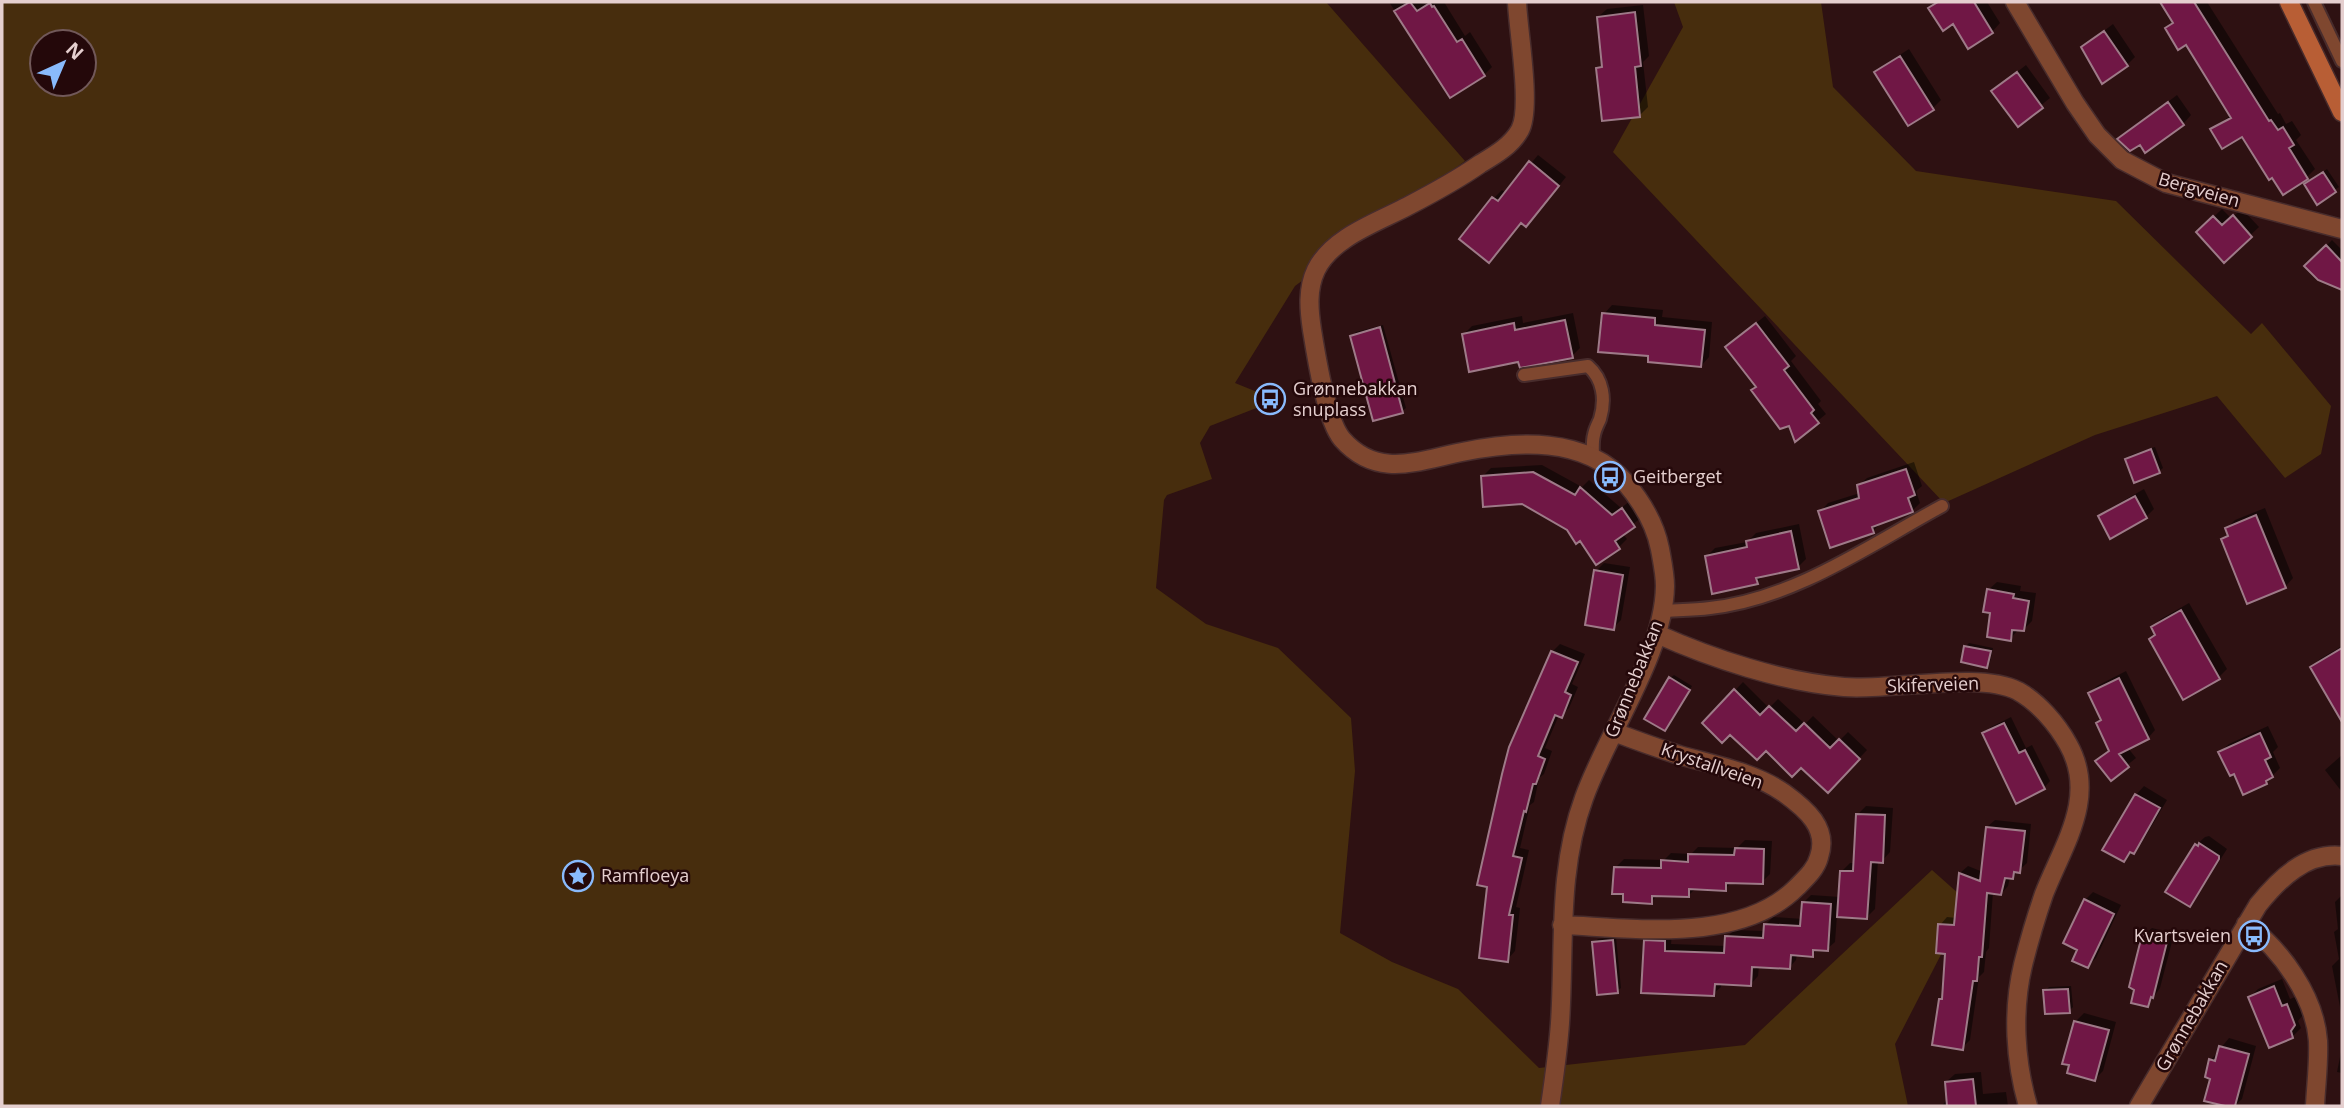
<svg xmlns="http://www.w3.org/2000/svg" width="2344" height="1108" font-family="'Open Sans',sans-serif">
  <style>
    .green { fill: #472d0d; fill-rule: evenodd }
    .shadow { fill: #0007 }
    .building { fill: #701745; stroke: #9e7a88; stroke-width: 2 }
    .lines { fill: none; stroke-linecap: round; stroke-linejoin: round }
    .lane-casing { stroke: #482c2c; stroke-width: 16 }
    .street-casing { stroke: #482c2c; stroke-width: 21 }
    .secondary-casing { stroke: #482c2c; stroke-width: 21 }
    .lane { stroke: #7f472f; stroke-width: 12 }
    .street { stroke: #7f472f; stroke-width: 18 }
    .secondary { stroke: #b85e35; stroke-width: 18 }
    .labels { text-anchor: middle; stroke-width: 5; stroke-linejoin: round; paint-order: stroke }
    .street-label { font-size: 18px; fill: #e5cfcf; stroke: #24080a }
    .poi-label { font-size: 18px; fill: #e5cfcf; stroke: #24080a; text-anchor: start }
  </style>
  <rect width="100%" height="100%" fill="#2e1112"/>
  <!-- green -->
  <path class="green" d="M2,2H1326L1465,161L1295,286L1235,383L1277,400L1210,426L1200,443L1212,479L1167,495L1164,500L1156,588L1206,624L1278,648L1351,718L1355,771L1340,933L1392,962L1458,989L1539,1068L1745,1045L1932,870L1968,902L1895,1044L1908,1106H2ZM42,42H84V84H42Z
    M1674,2H1821L1833,87L1916,171L2116,201L2251,334L2262,323L2331,406L2321,454L2285,478L2217,396L2095,435L1944,503L1613,152L1683,27Z"/>
  <!-- shadow -->
  <path class="shadow" d="M1389,2H1444L1465,36L1470,32L1492,67L1484,75L1451,96Z
    M1937,2H1987L2000,23L1992,32L1969,46L1953,22L1930,8Z
    M2167,2H2207L2278,114L2280,113L2286,124L2292,121L2301,135L2296,140L2315,169L2307,177L2243,135L2212,130L2231,115L2187,43L2167,28L2174,21L2164,5Z
    M1643,5L1649,56L1643,62L1648,107L1640,115L1598,69L1604,63L1598,17L1607,9Z
    M2113,24L2135,57L2127,65L2083,47Z
    M1909,49L1941,100L1933,108L1908,124L1876,73L1884,65Z
    M2026,65L2050,98L2018,124L1993,91Z
    M2177,95L2191,115L2183,124L2146,150L2140,142L2119,139Z
    M1538,155L1566,177L1534,217L1522,222L1489,261L1461,239L1494,198L1502,190L1506,193Z
    M2327,169L2339,187L2317,202L2310,181Z
    M2222,209L2231,218L2242,209L2259,227L2224,260L2198,232Z
    M2332,240L2342,250V288L2319,278L2307,266Z
    M1612,305L1663,310L1662,317L1712,322L1709,357L1701,366L1650,355L1604,314Z
    M1573,313L1580,348L1572,356L1520,360L1463,335L1472,326L1522,316L1523,323Z
    M1765,316L1796,356L1791,361L1821,401L1818,404L1826,414L1796,439L1791,424L1736,339Z
    M1383,325L1406,408L1402,411L1352,336L1356,332Z
    M2155,447L2163,468L2159,471L2127,459L2131,455Z
    M1914,462L1922,486L1916,491L1920,503L1912,511L1881,523L1873,531L1820,512L1828,503L1860,493L1858,486L1867,478Z
    M1542,465L1582,487L1589,480L1621,508L1630,501L1642,517L1622,533L1627,539L1619,547L1580,538L1568,528L1483,476L1491,468Z
    M2144,489L2154,509L2146,517H2100L2109,509Z
    M2265,508L2293,578L2285,587L2223,539L2229,533L2227,528L2235,520Z
    M1799,524L1806,559L1798,567L1765,574L1757,582L1706,557L1715,548L1747,542L1756,533Z
    M1604,563L1630,567L1621,620L1613,628L1596,571Z
    M1997,582L2021,586L2020,591L2036,593L2032,621L2023,630L2019,629L2010,639L1992,612L1988,590Z
    M2189,603L2227,669L2219,677L2151,639L2157,633L2153,627L2161,619Z
    M1969,643L1993,648L1990,662L1987,666L1966,646Z
    M1560,644L1585,654L1572,684L1578,687L1569,708L1561,716L1559,715L1545,748L1552,751L1544,774L1539,778L1534,802L1530,805L1520,848L1529,850L1516,907L1520,908L1515,951L1507,960L1481,957L1552,652Z
    M2342,646V719L2312,667L2320,659Z
    M2126,671L2155,730L2148,738L2128,748L2136,758L2111,778L2105,754L2110,750L2102,719L2090,693L2097,686Z
    M1674,675L1692,686L1665,729L1670,678Z
    M1743,682L1769,708L1778,699L1805,724L1813,716L1839,741L1848,732L1867,750L1828,791L1801,766L1730,732L1704,723Z
    M2011,717L2026,748L2032,745L2050,781L2044,788L1984,734L1991,727Z
    M2268,726L2278,747L2273,752L2280,768L2266,782L2234,772L2220,752L2229,744Z
    M2342,755V792L2325,770Z
    M2144,786L2167,800L2141,844L2123,860L2136,795Z
    M1866,806L1893,808L1890,852L1882,861L1878,860L1875,909L1867,917L1837,915L1835,942L1827,949H1818L1812,955L1797,954L1796,960L1789,968L1759,966L1758,976L1751,984L1721,982V987L1713,994L1646,941L1654,934H1672L1671,944L1726,946L1727,937L1734,930L1765,931V925L1773,917L1803,919L1804,902L1811,895L1840,897L1842,871L1850,863H1855L1857,815Z
    M1995,820L2031,824L2027,863L2012,877H2010L2008,886L2001,894L1993,892L1989,948L1986,952L1984,972L1979,977L1970,1040L1962,1048L1941,1000L1944,997L1947,952L1940,925L1947,917L1957,918L1960,873L1968,866L1983,872L1987,827Z
    M2209,836L2227,849L2197,896L2189,905L2196,845L2205,837Z
    M1745,840L1772,841L1770,874L1762,882L1733,881L1725,889L1696,888L1688,896L1659,894L1651,902L1625,893L1615,868L1624,859L1664,860L1671,853L1691,854L1698,847L1737,848Z
    M2093,892L2121,905L2096,958L2088,966L2085,900Z
    M2342,895V1017L2332,966L2339,959L2334,932L2338,929L2335,902Z
    M2152,928L2174,934L2160,988L2148,1005L2143,936Z
    M1616,937L1621,988L1617,991L1594,943L1598,939Z
    M2282,979L2290,999L2295,997L2303,1015L2298,1021L2301,1028L2292,1037L2250,997L2258,989Z
    M2071,986L2073,1007L2069,1011L2045,991L2049,987Z
    M2084,1013L2116,1022L2103,1071L2095,1079L2076,1021Z
    M2229,1038L2256,1046L2242,1099L2234,1106L2206,1099L2212,1077L2211,1060Z
    M2342,1047V1073L2337,1072Z
    M1981,1072L1983,1094L2006,1092L2008,1106H1942L1948,1098L1946,1082L1955,1074Z"/>
  <!-- building -->
  <path class="building" d="M1410,2L1417,11L1430,3L1432,7L1434,6L1457,42L1462,39L1485,76L1450,98L1394,11Z
    M1938,2H1974L1993,33L1968,49L1953,24L1943,31L1928,8Z
    M2160,2H2194L2269,121L2271,120L2278,130L2283,127L2294,145L2289,148L2308,179L2283,195L2272,178L2269,180L2242,137L2222,149L2210,129L2231,118L2186,45L2178,50L2165,28L2173,23Z
    M1635,12L1641,66L1635,67L1640,117L1602,121L1596,68L1602,67L1597,17Z
    M2104,31L2128,66L2102,84L2081,47Z
    M1900,56L1934,110L1908,126L1874,72Z
    M2017,72L2043,108L2018,127L1991,91Z
    M2168,102L2184,125L2145,153L2140,145L2130,151L2117,139Z
    M1529,161L1559,186L1526,227L1521,223L1489,263L1459,239L1492,197L1498,201Z
    M2323,172L2336,192L2317,205L2304,184Z
    M2233,215L2252,237L2224,263L2196,232L2213,216L2222,225Z
    M2326,245L2342,262V290L2318,280L2304,266Z
    M1602,313L1655,318V325L1705,330L1701,367L1648,362V356L1598,352Z
    M1565,320L1573,358L1520,368L1518,362L1469,372L1462,334L1514,323L1515,330Z
    M1756,323L1789,366L1784,370L1814,410L1811,413L1819,423L1795,442L1789,426L1780,429L1751,390L1756,387L1725,347Z
    M1380,327L1403,413L1373,421L1350,336Z
    M2151,449L2160,473L2134,483L2125,459Z
    M1906,469L1915,495L1908,498L1913,512L1872,527L1874,533L1830,548L1818,511L1859,498L1857,485Z
    M1533,472L1575,495L1580,487L1612,515L1622,508L1635,527L1615,541L1620,549L1596,565L1580,541L1576,544L1567,530L1522,504L1483,507L1481,476Z
    M2135,496L2147,518L2110,539L2098,516Z
    M2256,515L2286,588L2247,604L2221,539L2228,536L2225,528Z
    M1791,531L1799,569L1756,578L1758,584L1712,594L1705,556L1747,547L1746,541Z
    M1594,570L1623,575L1614,630L1585,625Z
    M1987,589L2014,594L2013,598L2029,601L2024,631L2012,630L2011,641L1987,637L1990,613L1983,612Z
    M2181,610L2220,679L2183,700L2149,639L2155,635L2151,627Z
    M1964,646L1991,651L1987,668L1961,662Z
    M2342,648V722L2310,667Z
    M1551,651L1578,662L1565,692L1571,695L1562,718L1555,715L1538,756L1545,759L1536,784H1533L1526,812L1524,811L1513,856L1522,858L1509,915H1513L1508,962L1479,958L1487,887L1477,885L1502,774L1509,747Z
    M1669,677L1690,690L1665,731L1644,719Z
    M2119,678L2149,739L2119,754L2129,767L2111,781L2095,761L2109,751L2096,723L2101,720L2088,693Z
    M1734,689L1760,715L1769,706L1796,731L1804,723L1830,748L1839,739L1860,759L1828,793L1801,768L1792,777L1766,751L1757,760L1730,735L1722,743L1702,723Z
    M2004,723L2019,753L2025,750L2045,789L2016,804L1982,733Z
    M2260,733L2271,757L2265,760L2273,777L2266,781L2267,784L2243,795L2234,774L2230,776L2218,752Z
    M2135,794L2160,808L2134,854L2130,852L2124,862L2102,850Z
    M1856,814L1885,815L1883,863L1871,862L1867,919L1837,917L1840,871H1853Z
    M1986,827L2025,831L2020,873L2014,872L2013,879L2005,878L2001,895L1987,893L1982,957H1979L1977,981H1973L1963,1050L1932,1045L1939,999H1942L1945,954L1936,953L1938,924L1954,925L1959,873L1980,881Z
    M2199,843L2219,856V859L2190,907L2165,892L2195,844L2198,846Z
    M1735,848L1764,849L1763,884L1726,883V891L1689,889V897L1652,896V904L1623,902V894H1612L1614,867L1661,868V860L1688,862V854L1734,855Z
    M2084,899L2114,914L2088,968L2072,961L2077,950L2063,943Z
    M1802,902L1831,904L1828,951L1813,950V957L1791,955L1790,969L1752,967L1751,986L1715,984L1714,996L1641,993L1644,940L1665,941V951L1724,953L1725,936L1763,938L1764,924L1800,926Z
    M2142,935L2167,942L2153,998L2151,997L2148,1007L2131,1003L2134,990L2129,987Z
    M1613,940L1618,993L1597,995L1592,942Z
    M2274,986L2282,1006L2287,1004L2295,1025L2291,1031L2293,1038L2269,1048L2248,997Z
    M2068,989L2070,1013L2045,1014L2043,990Z
    M2074,1021L2109,1030L2095,1081L2067,1073L2069,1065L2062,1064Z
    M2219,1046L2249,1054L2235,1106H2225L2204,1101L2210,1079L2205,1077L2209,1059L2215,1061Z
    M1973,1079L1976,1106H1947L1945,1082Z"/>
  <g class="lines">
    <!-- lane casing -->
    <g class="lane-casing">
      <path id="lane" d="M2314,2L2342,61
        M1524,375L1588,366C1603,379 1606,399 1600,419C1598,424 1595,429 1594,435C1592,442 1593,451 1593,458
        M1662,611C1678,610 1694,610 1710,608C1794,599 1870,545 1942,506"/>
    </g>
    <!-- street casing -->
    <g class="street-casing">
      <path id="street" d="M1517,2C1518,30 1532,108 1520,130C1511,146 1495,155 1480,164C1457,180 1433,193 1408,206C1378,222 1332,237 1316,270C1307,289 1309,310 1312,330C1316,355 1326,420 1342,439C1377,479 1417,461 1462,452C1516,441 1585,436 1625,482C1642,502 1655,523 1660,549C1662,560 1665,574 1665,586C1664,655 1607,733 1584,798C1557,871 1565,947 1560,1023C1558,1051 1554,1079 1550,1106
        M2015,2L2075,103L2097,135L2122,160L2166,183L2342,229
        M1657,634C1713,659 1783,682 1844,687C1891,691 1979,671 2018,691C2038,702 2057,724 2068,744C2098,797 2063,845 2044,894C2036,917 2029,941 2023,965C2012,1011 2015,1061 2028,1106
        M2246,924C2281,949 2315,997 2318,1041C2319,1063 2316,1085 2315,1106
        M1562,925C1634,928 1741,944 1797,887C1806,878 1816,869 1819,857C1829,828 1806,809 1784,793C1754,772 1714,765 1679,755C1657,748 1635,740 1614,732
        M2139,1106L2258,905C2279,879 2306,852 2342,856"/>
    </g>
    <!-- secondary casing -->
    <g class="secondary-casing">
      <path id="secondary" d="M2289,2L2342,112"/>
    </g>
    <!-- lane -->
    <use href="#lane" class="lane"/>
    <!-- street -->
    <use href="#street" class="street"/>
    <!-- secondary -->
    <use href="#secondary" class="secondary"/>
  </g>
  <!-- icons -->
  <defs>
    <g id="bus-ring" transform="scale(1.575)"><circle r="9.5" fill="#24080a" stroke="#89bafc" stroke-width="1.5"/><path d="M-5-6H5V4H4V6H2V4H-2V6H-4V4H-5ZM-3.5-4V0h7V-4ZM-3.5 1.2v1.5H-2V1.2ZM2 1.2v1.5H3.5V1.2Z" fill="#89bafc"/></g>
    <g id="sight-ring" transform="scale(1.575)"><circle r="9.5" fill="#24080a" stroke="#89bafc" stroke-width="1.5"/><path d="M0-6L1.8-2.2L6-1.7L2.9 1.2L3.7 5.4L0 3.3L-3.7 5.4L-2.9 1.2L-6-1.7L-1.8-2.2Z" fill="#89bafc"/></g>
  </defs>
  <g fill-rule="evenodd">
    <use href="#bus-ring" x="1270" y="399"/>
    <use href="#bus-ring" x="1610" y="477"/>
    <use href="#sight-ring" x="578" y="876"/>
    <use href="#bus-ring" x="2254" y="936"/>
  </g>
  <g class="labels">
    <!-- street labels -->
    <g class="street-label">
      <text transform="translate(2199 190) rotate(16)" y="6">Bergveien</text>
      <text transform="translate(1634 679) rotate(-68)" y="6">Grønnebakkan</text>
      <text transform="translate(1933 685) rotate(-2)" y="6">Skiferveien</text>
      <text transform="translate(1712 766) rotate(19)" y="6">Krystallveien</text>
      <text transform="translate(2192 1016) rotate(-60)" y="6">Grønnebakkan</text>
    </g>
    <!-- poi labels -->
    <g class="poi-label">
      <text x="1293" y="395">Grønnebakkan<tspan x="1293" dy="21">snuplass</tspan></text>
      <text x="1633" y="483">Geitberget</text>
      <text x="601" y="882">Ramfloeya</text>
      <text x="2231" y="942" text-anchor="end">Kvartsveien</text>
    </g>
  </g>
  <!-- border -->
  <rect width="2344" height="1108" fill="none" stroke="#e5cfcf" stroke-width="7"/>
  <!-- north arrow -->
  <g transform="translate(63 63) rotate(44)"><circle r="33" fill="#24080a" stroke="#715859" stroke-width="2"/>
  <path d="M0-5L12 26L0 18L-12 26Z" fill="#89bafc"/>
  <text y="-10" font-size="19" font-weight="bold" text-anchor="middle" fill="#e5cfcf">N</text>
  </g>
</svg>
